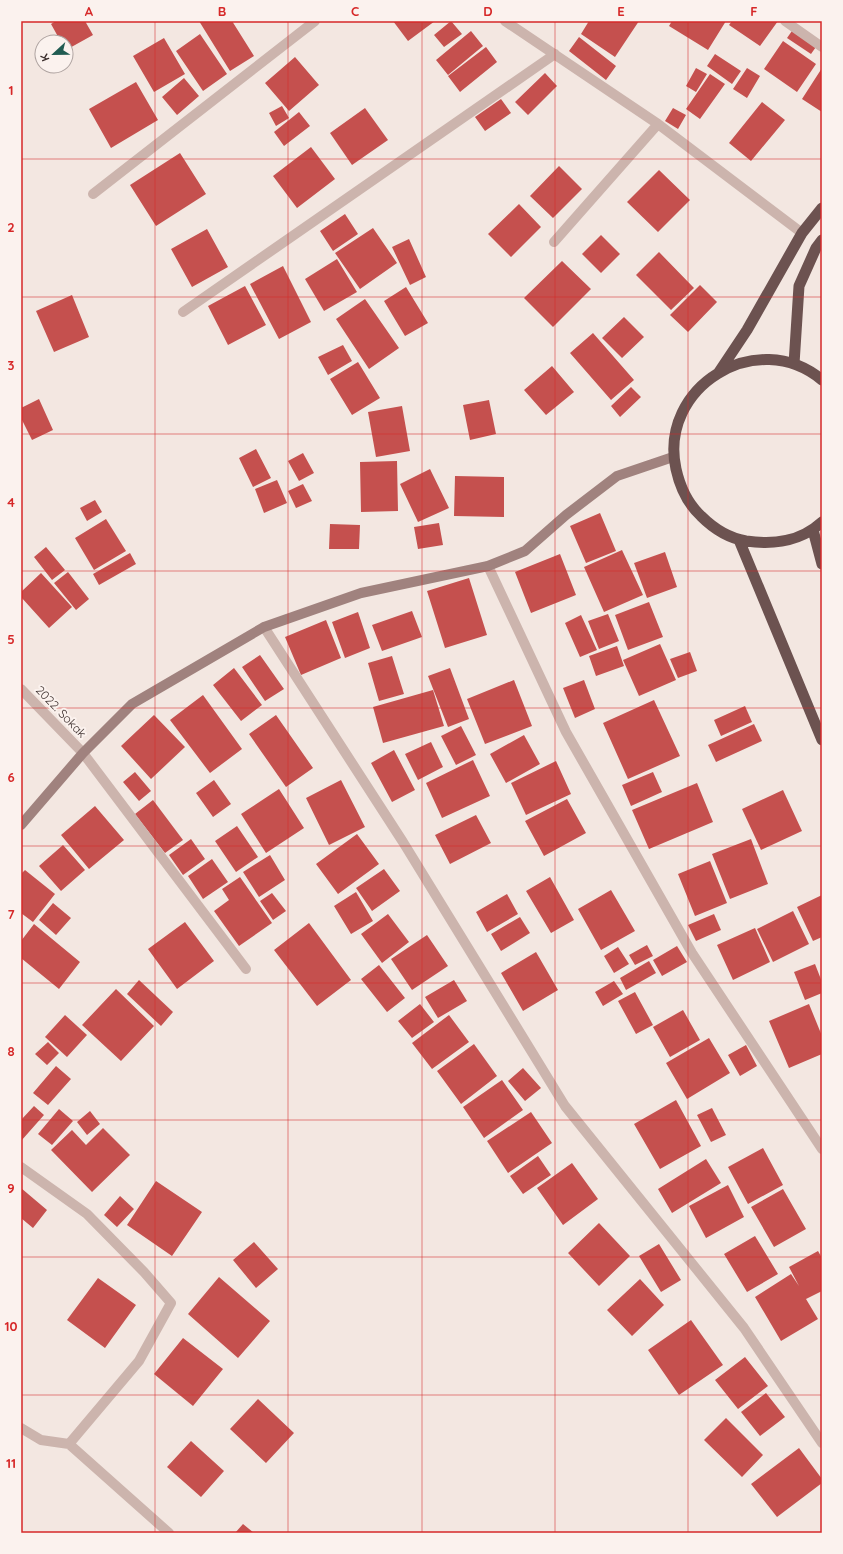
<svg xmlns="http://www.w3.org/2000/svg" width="843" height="1554" font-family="Quicksand,sans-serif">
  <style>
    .building { fill: #c5504e }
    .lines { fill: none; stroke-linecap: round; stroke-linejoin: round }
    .minor { stroke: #ccb4ad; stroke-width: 10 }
    .secondary { stroke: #a0827e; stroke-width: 10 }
    .trunk { stroke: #6c5250; stroke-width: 11 }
    .grid { fill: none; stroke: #d62828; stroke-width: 1; stroke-opacity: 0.55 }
    .labels { text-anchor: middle; stroke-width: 4; stroke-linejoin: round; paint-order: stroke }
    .street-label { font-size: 12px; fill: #3a2d2b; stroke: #fbf2ee }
    .neatline { fill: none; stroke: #d62828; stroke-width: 1.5 }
    .grid-label { font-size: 13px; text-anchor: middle; font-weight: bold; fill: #d62828 }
  </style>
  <rect width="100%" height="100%" fill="#f3e7e1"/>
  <!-- building -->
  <path class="building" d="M56,21H85L93,35L66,50V42H61L51,24Z
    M199,21H232L254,56L230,71Z
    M393,21H435L408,41Z
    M451,21L462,34L444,47L434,35Z
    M589,21H639L615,57L581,34Z
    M672,21H726L708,50L669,26Z
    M732,21H778L760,46L729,25Z
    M794,28L818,44L811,54L787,38Z
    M471,31L483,46L448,75L436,60Z
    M200,34L227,74L203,91L176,51Z
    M579,37L616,66L606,80L569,51Z
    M164,38L185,74L154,92L133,56Z
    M783,41L816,64L797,92L764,69Z
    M486,47L497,62L460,92L448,76Z
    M715,54L741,71L732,84L707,66Z
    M295,57L319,85L289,111L265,83Z
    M696,68L707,74L696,92L686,86Z
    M747,68L760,76L747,98L733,89Z
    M822,68V112L802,99Z
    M545,73L557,86L528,115L515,102Z
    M710,74L725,84L700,119L686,109Z
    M184,78L199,96L177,115L162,97Z
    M136,82L158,120L111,148L89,109Z
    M501,99L511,113L485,131L475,117Z
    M762,102L785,120L751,161L729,143Z
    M282,106L289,118L276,126L269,113Z
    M365,108L388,140L352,165L330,133Z
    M673,108L686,115L678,129L665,121Z
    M299,112L310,126L284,146L274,132Z
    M311,147L335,179L297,208L273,176Z
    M180,153L206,194L156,226L130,185Z
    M559,166L582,189L553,218L530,196Z
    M659,170L690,200L658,232L627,202Z
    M519,204L541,227L511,257L488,234Z
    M345,214L358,234L333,251L320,231Z
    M373,228L397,263L360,289L335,253Z
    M207,229L228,267L192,287L171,249Z
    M601,235L620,254L601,273L582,254Z
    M409,239L426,277L410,285L392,247Z
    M659,252L694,288L671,310L636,275Z
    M337,259L357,292L324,311L305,279Z
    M562,261L591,289L553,327L524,298Z
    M283,266L311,322L279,339L250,284Z
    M700,285L717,302L688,332L670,315Z
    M245,286L266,325L228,345L208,306Z
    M406,287L428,323L405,336L384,301Z
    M72,295L89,337L54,352L36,311Z
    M365,299L399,348L369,369L336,319Z
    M624,317L644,337L622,358L602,338Z
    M593,333L634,380L611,400L570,353Z
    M343,345L352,361L328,375L318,357Z
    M358,362L380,398L352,415L330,379Z
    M552,366L574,392L546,415L524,390Z
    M631,387L641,397L620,417L611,406Z
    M39,399L53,430L32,440L21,418V408Z
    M489,400L496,434L470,440L463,405Z
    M402,406L410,451L376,457L368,412Z
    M256,449L271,478L253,487L239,458Z
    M303,453L314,473L299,481L288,461Z
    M397,461L398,511L361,512L360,462Z
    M430,469L449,508L418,522L400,484Z
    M455,476L504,477V517L454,516Z
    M277,480L287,503L264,513L255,489Z
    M303,484L312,501L296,508L288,491Z
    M95,500L102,512L87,521L80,508Z
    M600,513L616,551L586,563L570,526Z
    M106,519L126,551L94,570L75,538Z
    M439,523L443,545L418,549L414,527Z
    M330,524L360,525L359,549H329Z
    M46,547L65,570L52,580L34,557Z
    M622,550L643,595L604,612L584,567Z
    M665,552L677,587L647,598L634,563Z
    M130,553L136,564L99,585L93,574Z
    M560,554L576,595L531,613L515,572Z
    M68,572L89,599L76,610L54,583Z
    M41,573L72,607L49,628L21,597V592Z
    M469,578L487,635L445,648L427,591Z
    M649,602L663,637L628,650L615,615Z
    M412,611L422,637L382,651L372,625Z
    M358,612L370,648L345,658L332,622Z
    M608,614L619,641L599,649L588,621Z
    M581,615L597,650L580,657L565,623Z
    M326,620L341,658L301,675L285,637Z
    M660,644L676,680L639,696L623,660Z
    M617,646L624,666L596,676L589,656Z
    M690,652L697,671L678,678L670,659Z
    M260,655L284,689L265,701L242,667Z
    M392,656L404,694L379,701L368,663Z
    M234,668L262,705L241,721L213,685Z
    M450,668L469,719L448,727L428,676Z
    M514,680L532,726L485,744L467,699Z
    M584,680L595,709L575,718L563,688Z
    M433,690L444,726L383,743L373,707Z
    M203,695L242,749L210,773L170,720Z
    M654,700L680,756L628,779L603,723Z
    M745,706L752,722L721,736L714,720Z
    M154,715L185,747L151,779L121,746Z
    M276,715L313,768L286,787L249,734Z
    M754,724L762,741L716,762L708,745Z
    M461,726L476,755L456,765L441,736Z
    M524,735L540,764L506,783L490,754Z
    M431,742L443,767L418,780L405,754Z
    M394,750L415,790L392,802L371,763Z
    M473,760L490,796L442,818L426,783Z
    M556,761L571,794L526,815L511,783Z
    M135,772L151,791L139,801L123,782Z
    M653,772L662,792L631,806L622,785Z
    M214,780L231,804L213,817L196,793Z
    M341,780L365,827L329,845L306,798Z
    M697,783L713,822L649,849L632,810Z
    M279,789L304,828L266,853L241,814Z
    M783,790L802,831L761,850L742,809Z
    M567,799L586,833L544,856L525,821Z
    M153,800L183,840L165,853L135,814Z
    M95,806L124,840L89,869L61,835Z
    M476,815L491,843L450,864L435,835Z
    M237,826L258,857L236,872L215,841Z
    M357,834L379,864L338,894L316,864Z
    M191,839L205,859L183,875L169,855Z
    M751,839L768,884L730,899L712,854Z
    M63,845L85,870L61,891L39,866Z
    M270,855L285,880L259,897L243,872Z
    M212,859L228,882L203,899L188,876Z
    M710,861L727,903L695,916L678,874Z
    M384,869L400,891L372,911L356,888Z
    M25,870L55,894L33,922L21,913V874Z
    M240,877L272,923L239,946L214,911L229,900L222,889Z
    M550,877L574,920L551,933L526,891Z
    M611,890L635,931L601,950L578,909Z
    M356,892L373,921L351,934L334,906Z
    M272,893L286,911L273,920L260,901Z
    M507,894L518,914L487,932L476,912Z
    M822,895V937L813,941L797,907Z
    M53,903L71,918L56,935L39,920Z
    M793,911L809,944L773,962L757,929Z
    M388,914L409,942L382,963L361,934Z
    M714,914L721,930L696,941L688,925Z
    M520,917L530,933L501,951L491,934Z
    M185,922L214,961L177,989L148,949Z
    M309,923L351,980L317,1006L274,950Z
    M34,924L80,962L59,989L21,958V941Z
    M755,928L770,962L733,980L717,945Z
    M427,935L448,966L412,990L391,959Z
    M647,945L653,956L635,965L629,955Z
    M677,946L687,962L662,976L653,960Z
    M618,947L629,964L614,973L604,956Z
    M536,952L558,990L523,1011L501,973Z
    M649,961L656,973L626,990L620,978Z
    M815,964L822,982V993L805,1000L794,972Z
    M379,965L405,998L387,1012L361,979Z
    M139,980L173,1012L161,1026L127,994Z
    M454,980L467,1001L438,1018L425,997Z
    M614,981L623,994L603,1006L595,992Z
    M116,989L154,1026L121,1061L82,1025Z
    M635,992L653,1025L636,1034L618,1001Z
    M420,1004L434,1022L412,1038L398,1021Z
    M809,1004L822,1036V1054L789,1068L769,1021Z
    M683,1010L700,1040L670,1057L653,1027Z
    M65,1015L87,1035L67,1057L45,1037Z
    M449,1015L469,1042L432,1069L412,1043Z
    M709,1038L730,1073L687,1099L666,1063Z
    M48,1042L59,1053L47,1065L35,1054Z
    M474,1044L497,1076L461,1104L437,1071Z
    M746,1045L757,1066L740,1076L728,1055Z
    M56,1066L71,1079L48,1105L33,1093Z
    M523,1068L541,1088L525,1101L508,1081Z
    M502,1080L523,1110L484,1138L463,1107Z
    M676,1100L701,1146L660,1169L634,1124Z
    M34,1106L44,1115L21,1141V1120Z
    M712,1108L726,1135L711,1142L697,1115Z
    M59,1109L73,1121L52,1145L38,1134Z
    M90,1111L100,1124L87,1135L77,1122Z
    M531,1112L552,1143L508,1173L487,1141Z
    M103,1128L130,1155L92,1192L51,1150L72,1130L86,1145Z
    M763,1148L783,1185L748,1204L728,1167Z
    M538,1156L551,1175L523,1194L510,1176Z
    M706,1159L721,1183L672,1213L658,1189Z
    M572,1163L598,1199L563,1225L537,1188Z
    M156,1181L202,1212L172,1256L127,1225Z
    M728,1185L744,1217L706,1238L689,1206Z
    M21,1188L47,1210L33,1228L21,1218Z
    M783,1189L806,1229L774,1247L751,1207Z
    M120,1196L134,1209L117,1227L104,1215Z
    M599,1223L630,1256L599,1286L568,1253Z
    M755,1236L778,1274L747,1292L724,1254Z
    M254,1242L278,1269L256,1288L233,1260Z
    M659,1244L681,1280L661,1292L639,1256Z
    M818,1251L822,1258V1291L806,1299L818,1319L781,1341L755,1297L791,1274L799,1286L789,1267Z
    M219,1277L270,1321L238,1358L188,1314Z
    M98,1278L136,1305L105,1348L67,1320Z
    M640,1279L664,1305L632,1336L607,1310Z
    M691,1320L723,1365L679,1395L648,1350Z
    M183,1338L223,1369L193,1406L154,1374Z
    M745,1357L768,1386L738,1409L715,1380Z
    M766,1393L785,1417L760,1436L741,1412Z
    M258,1399L294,1433L266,1463L230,1429Z
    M726,1418L763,1455L742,1477L704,1440Z
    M191,1441L224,1471L201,1497L167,1467Z
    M799,1448L822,1479V1483L777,1517L751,1484Z
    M243,1524L254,1533H235Z"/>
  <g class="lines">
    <!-- minor -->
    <path class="minor" d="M505,21L658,124L802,233
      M785,21L822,47
      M93,194L315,21
      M554,242L658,124
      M183,312L555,54
      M488,566L566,732L692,953L822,1149
      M264,627L403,842L565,1106L744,1328L822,1443
      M21,689L83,753L246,969
      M21,1167L87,1214L144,1272L171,1303L139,1361L69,1444L41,1440L21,1428
      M69,1444L169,1533"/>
    <!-- secondary -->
    <path class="secondary" d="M21,825L83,753L132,704L264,627L361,593L488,566L525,551L566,515L617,476L673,457"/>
    <!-- trunk -->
    <path class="trunk" d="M794,364L799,286L816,248L822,240
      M719,372L747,330L802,233L822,208
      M822,380C757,326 658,387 676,469C680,487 688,504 701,516C713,528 728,538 746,541C774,545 800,542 822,522
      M813,530L822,564
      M739,540L822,740"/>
  </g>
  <!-- grid -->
  <path class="grid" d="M155,21V1533M288,21V1533M422,21V1533M555,21V1533M688,21V1533M21,159H822M21,297H822M21,434H822M21,571H822M21,708H822M21,846H822M21,983H822M21,1120H822M21,1257H822M21,1395H822"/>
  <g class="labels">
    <!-- street labels -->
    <g class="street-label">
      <text transform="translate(61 712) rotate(46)" y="4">2022. Sokak</text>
    </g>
  </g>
  <!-- border -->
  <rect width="843" height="1554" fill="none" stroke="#fbf2ee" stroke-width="44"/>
  <!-- north arrow -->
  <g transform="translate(54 54) rotate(248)"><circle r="19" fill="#fbf2ee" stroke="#aea3a0"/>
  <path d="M0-3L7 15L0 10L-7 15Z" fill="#215c52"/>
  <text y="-6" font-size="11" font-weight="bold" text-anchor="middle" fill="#3a2d2b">K</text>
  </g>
  <rect x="22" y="22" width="799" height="1510" class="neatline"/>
  <g class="grid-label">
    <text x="89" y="16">A</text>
    <text x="222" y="16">B</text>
    <text x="355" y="16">C</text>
    <text x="488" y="16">D</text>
    <text x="621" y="16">E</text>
    <text x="754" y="16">F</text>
    <text x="11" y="95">1</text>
    <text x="11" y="232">2</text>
    <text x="11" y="370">3</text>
    <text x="11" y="507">4</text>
    <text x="11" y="644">5</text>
    <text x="11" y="782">6</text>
    <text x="11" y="919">7</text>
    <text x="11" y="1056">8</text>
    <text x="11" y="1193">9</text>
    <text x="11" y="1331">10</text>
    <text x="11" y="1468">11</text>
  </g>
</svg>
